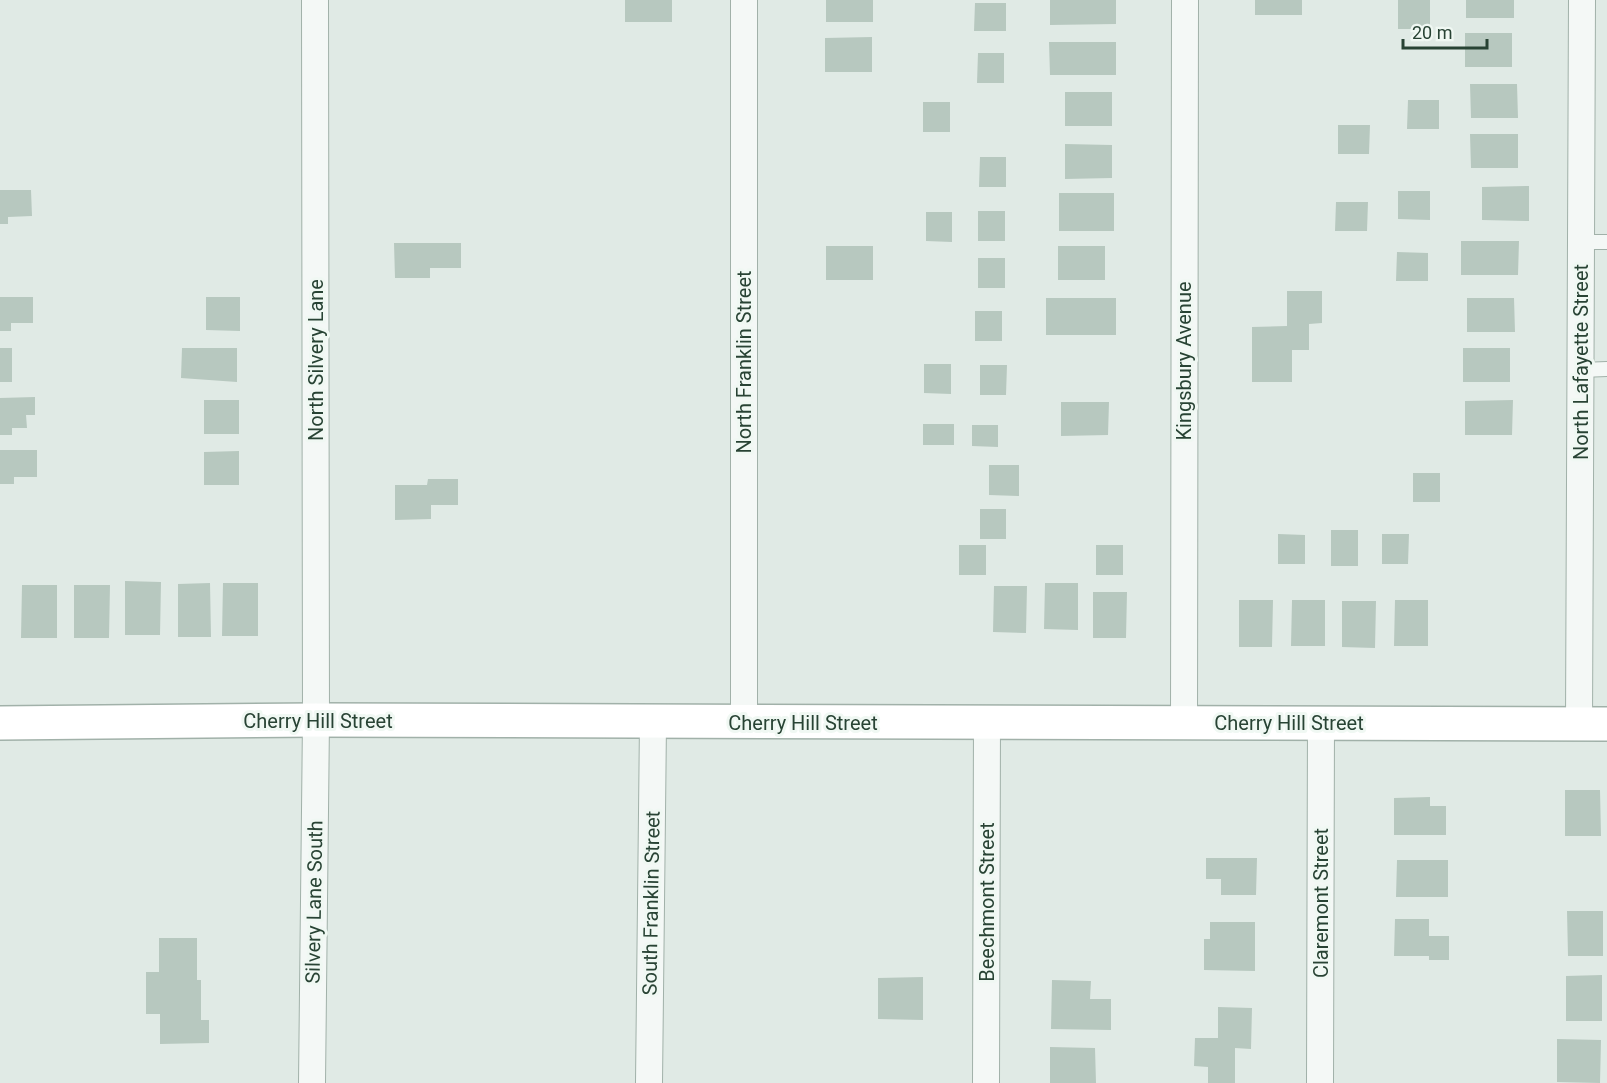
<svg xmlns="http://www.w3.org/2000/svg" width="1607" height="1083" font-family="Roboto,sans-serif">
  <style>
    .building { fill: #b7c8bf }
    .lines { fill: none; stroke-linecap: round; stroke-linejoin: round }
    .service-casing { stroke: #a1b1a9; stroke-width: 16 }
    .minor-casing { stroke: #a1b1a9; stroke-width: 28 }
    .secondary-casing { stroke: #a1b1a9; stroke-width: 36 }
    .service { stroke: #f4f8f6; stroke-width: 14 }
    .minor { stroke: #f4f8f6; stroke-width: 26 }
    .secondary { stroke: #fff; stroke-width: 33 }
    .labels { text-anchor: middle; stroke-width: 6; stroke-linejoin: round; paint-order: stroke }
    .street-label { font-size: 20px; fill: #284334; stroke: #f0f8f3 }
  </style>
  <rect width="100%" height="100%" fill="#e0eae5"/>
  <!-- building -->
  <path class="building" d="M625,0H672V22H625Z
    M826,0H873V22H826Z
    M1050,0H1116V24L1050,25Z
    M1255,0H1302V15H1255Z
    M1398,0H1430V29H1398Z
    M1466,0H1514V18H1466Z
    M975,3H1006V31H974Z
    M1465,33H1512V67H1465Z
    M872,37V72H825V38Z
    M1049,42H1116V75H1050Z
    M978,53H1004V83H977Z
    M1470,84H1517L1518,118H1471Z
    M1065,92H1112V126H1065Z
    M1408,100H1439V129H1407Z
    M923,102H950V132H923Z
    M1338,125H1370L1369,154H1338Z
    M1470,134H1518V168H1471Z
    M1065,144L1112,145V178L1065,179Z
    M980,157H1006V187H979Z
    M1529,186V221L1482,220V187Z
    M0,190H31L32,216L8,217V224H0Z
    M1398,191H1430V220L1398,219Z
    M1059,193H1114V231H1059Z
    M1336,202H1368L1367,231H1335Z
    M978,211H1005V241H978Z
    M926,212H952V242L926,241Z
    M1461,241H1519L1518,275H1461Z
    M394,243H461V268H430V278H395Z
    M826,246H873V280H826Z
    M1058,246H1105V280H1058Z
    M1397,252L1428,253V281H1396Z
    M978,258H1005V288H978Z
    M1287,291H1322V323L1309,324V350H1292V382H1252V327L1287,326Z
    M0,297H33V323H11V331H0Z
    M206,297H240V331L206,330Z
    M1046,298H1116V335H1046Z
    M1467,298H1514L1515,332H1467Z
    M975,311H1002V341H975Z
    M0,348H12V382H0Z
    M182,348H237V382L181,378Z
    M1463,348H1510V382H1463Z
    M924,364H951V394L924,393Z
    M980,365H1007L1006,395H980Z
    M35,397V415H26L27,428H12V435H0V398Z
    M204,400H239V434H204Z
    M1513,400L1512,435H1465V401Z
    M1061,402H1109L1108,435L1061,436Z
    M923,424H954V445H923Z
    M972,425H998V447L972,446Z
    M0,450H37V477H14V484H0Z
    M239,451V485H204V452Z
    M989,465H1019V496L989,495Z
    M1413,473H1440V502H1413Z
    M428,479H458V505H431V519L395,520V485H427Z
    M980,509H1006V539H980Z
    M1331,530H1358V566H1331Z
    M1278,534L1305,535V564H1278Z
    M1382,534H1409L1408,564H1382Z
    M959,545H986V575H959Z
    M1096,545H1123V575H1096Z
    M125,581L161,582L160,635H125Z
    M210,583L211,637H178V584Z
    M223,583H258V636H222Z
    M1045,583H1078V630L1044,629Z
    M22,585H57V638H21Z
    M74,585H110L109,638H74Z
    M994,586H1027L1026,633L993,632Z
    M1093,592H1127L1126,638H1093Z
    M1239,600H1273L1272,647H1239Z
    M1292,600H1325V646H1291Z
    M1395,600H1428V646H1394Z
    M1342,601H1376L1375,648L1342,647Z
    M1565,790H1600L1601,836H1565Z
    M1430,797V806H1446V835H1394V798Z
    M1206,858H1257L1256,895H1221V879H1206Z
    M1397,860H1448V897H1396Z
    M1567,911H1603V956H1568Z
    M1395,919H1429V936H1449V960H1429V956H1394Z
    M1210,922H1255V971L1204,970V939H1210Z
    M159,938H197V980H201V1020H209V1043L160,1044V1014H146V972H159Z
    M1602,975V1021H1566V976Z
    M923,977V1020L878,1019V978Z
    M1052,980L1091,981L1090,999H1111V1030L1051,1029Z
    M1218,1007L1252,1008L1251,1049L1235,1048V1083H1208V1067L1194,1066L1195,1038H1218Z
    M1557,1039L1601,1040L1600,1083L1557,1082Z
    M1050,1047L1095,1048L1096,1083H1050Z"/>
  <g class="lines">
    <!-- service casing -->
    <g class="service-casing">
      <path id="service" d="M1581,242H1607
        M1581,370L1607,369"/>
    </g>
    <!-- minor casing -->
    <g class="minor-casing">
      <path id="minor" d="M744,723V0
        M1184,723L1185,0
        M1579,724L1582,0
        M312,1083L316,720L315,0
        M649,1083L653,723
        M986,1083L987,721
        M1320,1083L1321,722"/>
    </g>
    <!-- secondary casing -->
    <g class="secondary-casing">
      <path id="secondary" d="M0,723L316,720L1607,724"/>
    </g>
    <!-- service -->
    <use href="#service" class="service"/>
    <!-- minor -->
    <use href="#minor" class="minor"/>
    <!-- secondary -->
    <use href="#secondary" class="secondary"/>
  </g>
  <g class="labels">
    <!-- street labels -->
    <g class="street-label">
      <text transform="translate(316 360) rotate(-90)" y="7">North Silvery Lane</text>
      <text transform="translate(1184 361) rotate(-90)" y="7">Kingsbury Avenue</text>
      <text transform="translate(744 362) rotate(-90)" y="7">North Franklin Street</text>
      <text transform="translate(1581 362) rotate(-90)" y="7">North Lafayette Street</text>
      <text x="318" y="728">Cherry Hill Street</text>
      <text x="803" y="730">Cherry Hill Street</text>
      <text x="1289" y="730">Cherry Hill Street</text>
      <text transform="translate(314 902) rotate(-89)" y="7">Silvery Lane South</text>
      <text transform="translate(987 902) rotate(-90)" y="7">Beechmont Street</text>
      <text transform="translate(651 903) rotate(-89)" y="7">South Franklin Street</text>
      <text transform="translate(1321 903) rotate(-90)" y="7">Claremont Street</text>
    </g>
  </g>
  <!-- scale -->
  <path d="M1403 39v9h84v-9" fill="none" stroke="#284334" stroke-width="3"/>
  <text x="1412" y="39" font-size="18" fill="#284334" stroke="#f0f8f3" stroke-width="4.5" paint-order="stroke">20 m</text>
</svg>
